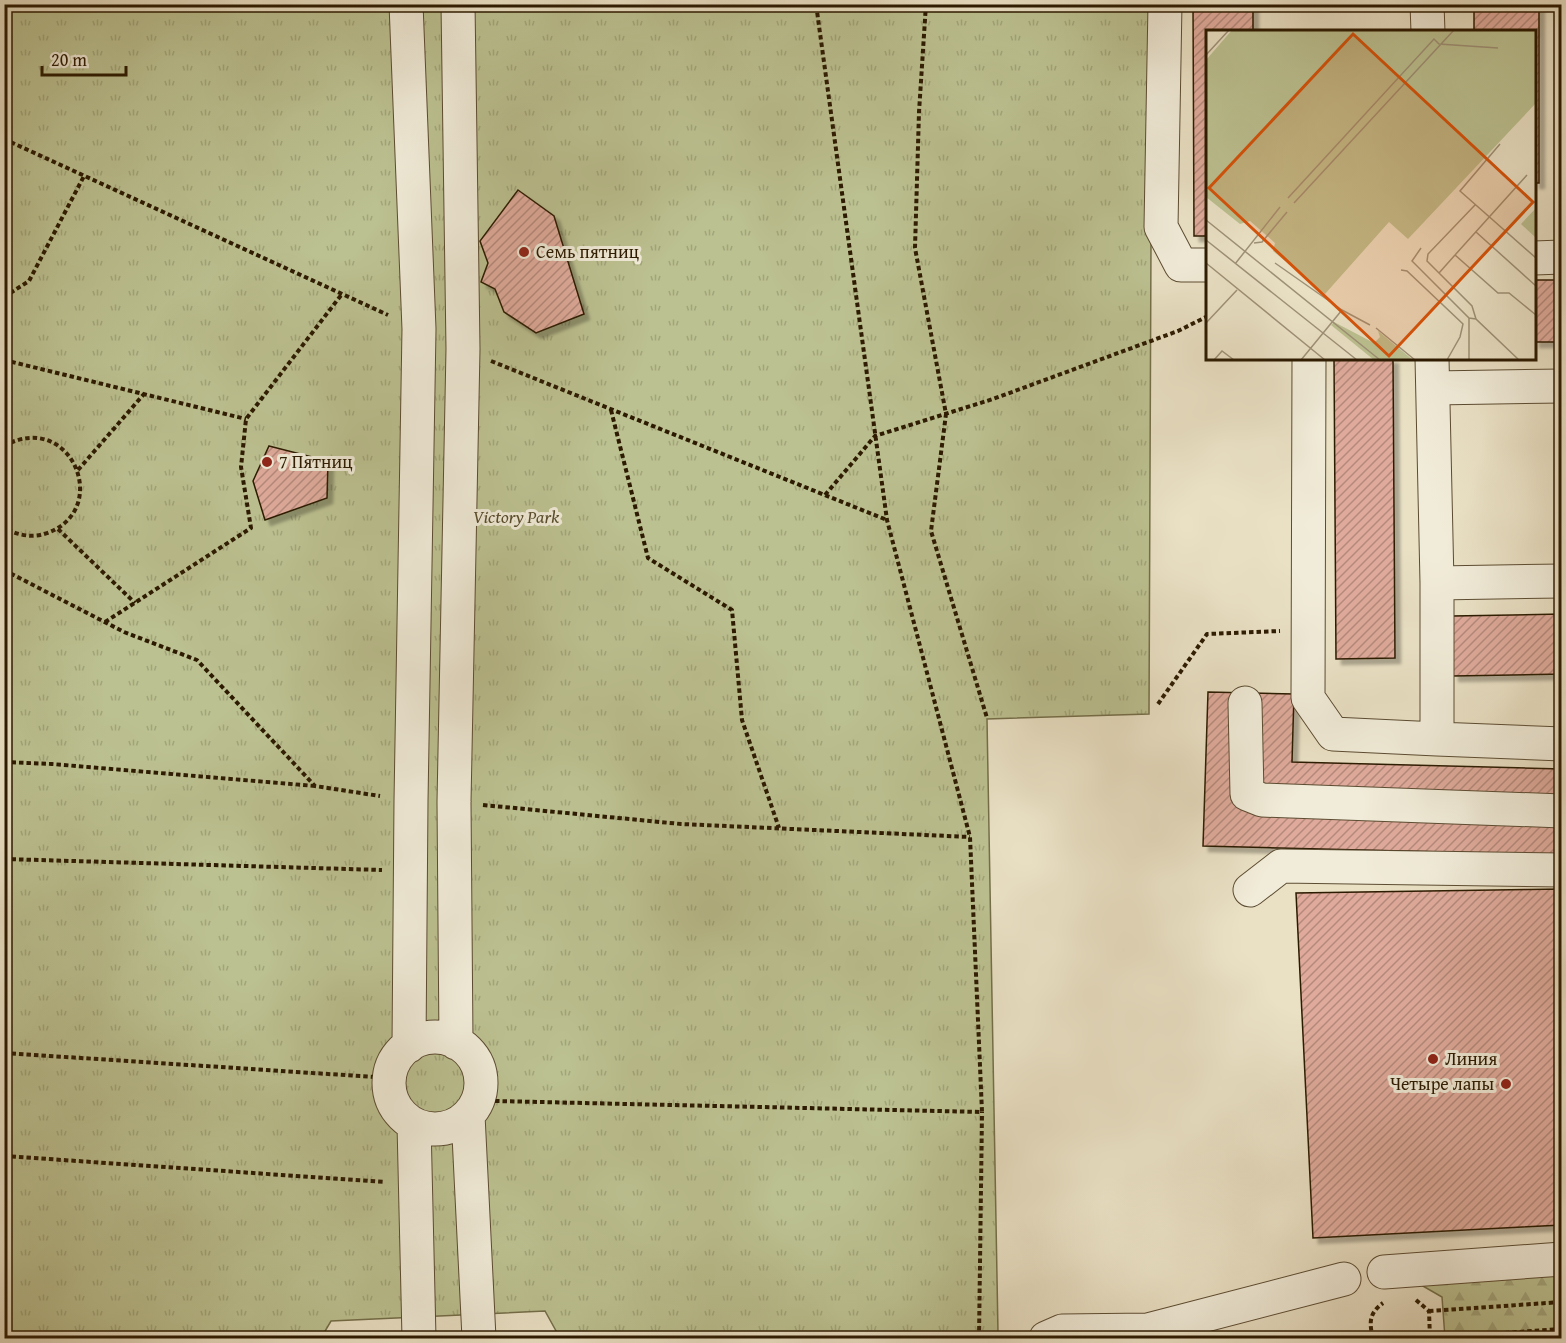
<svg xmlns="http://www.w3.org/2000/svg" width="1566" height="1343" font-family="'Gentium Book Plus',serif">
  <style>
    .forest { fill: url(#forest-firs); stroke: #746e49; stroke-width: 1.5 }
    .park { fill: url(#park-tufts); stroke: #746e49; stroke-width: 1.5 }
    .building { fill: url(#building-hatch); stroke: #2c1a01; stroke-width: 1.5; filter: url(#shadow) }
    .lines { fill: none; stroke-linecap: round; stroke-linejoin: round }
    .minor-casing { stroke: #5c4c32; stroke-width: 35 }
    .path { stroke: #2c1a01; stroke-width: 4; stroke-dasharray: 4.5 3; stroke-linecap: butt }
    .minor { stroke: #f1ecd9; stroke-width: 33 }
    .poi-dot { fill: #8f2418; stroke: #f1ecd9; stroke-width: 2 }
    .labels { text-anchor: middle; stroke-width: 6; stroke-linejoin: round; paint-order: stroke }
    .poi-label { font-size: 18px; fill: #2c1a01; stroke: #f1ecd9; text-anchor: start }
    .park-label { font-size: 18px; font-style: italic; fill: #574c2c; stroke: #f1ecd9 }
    .inset-road { fill: none; stroke: #9e9177; stroke-width: 1.5 }
    .view { fill: #d5530b; fill-opacity: 0.15; stroke: #d5530b; stroke-width: 3 }
    .inset-edge { fill: none; stroke: #2c1a01; stroke-width: 3 }
  </style>
  <defs>
    <pattern id="forest-firs" width="22" height="20" patternUnits="userSpaceOnUse" patternTransform="scale(1.5)"><rect width="22" height="20" fill="#bcc191"/><path d="M5 1l3.5 6h-7zM16 11l3.5 6h-7z" fill="#a2a57b"/></pattern>
    <pattern id="park-tufts" width="24" height="20" patternUnits="userSpaceOnUse" patternTransform="scale(1.5)"><rect width="24" height="20" fill="#bcc191"/><path d="M3 7l-1-3M5 7V3M7 7l1-3M15 17l-1-3M17 17v-4M19 17l1-3" fill="none" stroke="#a2a57b"/></pattern>
    <pattern id="building-hatch" width="6" height="6" patternUnits="userSpaceOnUse" patternTransform="scale(1.5)"><rect width="6" height="6" fill="#dfaa9b"/><path d="M-1 1l2-2M0 6l6-6M5 7l2-2" fill="none" stroke="#b58a7c"/></pattern>
    <filter id="shadow"><feDropShadow dx="5.5" dy="5.5" stdDeviation="1.5" flood-color="#0004"/></filter>
  </defs>
  <rect width="100%" height="100%" fill="#eae1c5"/>
  <filter id="stains"><feTurbulence type="fractalNoise" baseFrequency=".00333" numOctaves="4"/><feColorMatrix values="0 0 0 0 .2 0 0 0 0 .09 0 0 0 0 .02 0 0 0 .5 -.17"/></filter>
  <radialGradient id="worn" r=".72"><stop offset=".6" stop-color="#630" stop-opacity="0"/><stop offset="1" stop-color="#630" stop-opacity=".3"/></radialGradient>
  <!-- forest -->
  <path class="forest" d="M1561,1267V1338H1445L1442,1297L1409,1278Z"/>
  <!-- park -->
  <path class="park" d="M5,5H1152L1149,714L987,719L998,1333L905,1338H560L545,1311L331,1321L321,1338H5Z"/>
  <!-- building -->
  <path class="building" d="M1193,4H1253V32H1208V236H1194Z
    M1474,4H1539V183H1534V32H1474Z
    M518,190L554,216L584,314L536,333L504,312L495,289L481,282L488,263L480,241Z
    M1534,280H1562V342H1534Z
    M1334,358H1393L1395,658L1336,659Z
    M269,446L328,461L327,498L265,520L253,481Z
    M1562,614V674L1453,676V616Z
    M1208,692L1294,694L1292,762L1562,769V855L1203,846Z
    M1562,889V1225L1313,1238L1296,893Z"/>
  <g class="lines">
    <!-- minor casing -->
    <g class="minor-casing">
      <path id="minor" d="M406,4L419,329L411,801L409,1046
        M1165,4L1161,227L1181,265H1208
        M1427,4L1428,32
        M1534,258L1562,257
        M1309,358L1308,698L1333,734L1437,739
        M1432,358L1437,583
        M1433,388L1562,386
        M1562,581L1437,583V739L1562,744
        M1245,703L1247,794L1262,800L1562,811
        M1250,890L1281,866L1562,870
        M389 1083a46 46 0 1 1 92 0a46 46 0 1 1-92 0Z
        M456,1043L454,802L463,349L458,4
        M468,1115L479,1338
        M414,1124L419,1338
        M1384,1272L1562,1259
        M1046,1338L1062,1331L1148,1330
        M1148,1338V1330L1344,1279"/>
    </g>
    <!-- path -->
    <path class="path" d="M926,4L919,112L915,248L946,414L931,531L987,718
      M4,139L388,315
      M4,297L29,281L84,176
      M4,360L246,419
      M491,361L887,520
      M611,410L648,558L732,610L742,720L779,828
      M4,446C72,408 114,513 44,534C32,538 15,535 4,527
      M78,470L144,394
      M825,495L875,436L993,399L1178,331L1208,316
      M58,529L135,603
      M4,570L124,632L197,660L315,786L380,796
      M105,622L251,528L241,467L246,419L342,294
      M1158,704L1207,634L1280,631
      M4,762L52,764L315,786
      M483,805L681,824L970,837
      M4,859L382,870
      M4,1053L390,1078
      M495,1101L982,1112L970,837L887,520L816,4
      M4,1156L385,1182
      M1416,1300L1429,1311L1430,1338
      M1429,1311L1562,1302
      M979,1338L982,1112
      M1373,1338C1369,1323 1369,1313 1383,1303
      M1430,1338L1562,1329"/>
    <!-- minor -->
    <use href="#minor" class="minor"/>
  </g>
  <!-- markers -->
  <g class="poi-dot">
    <circle cx="524" cy="252" r="6"/>
    <circle cx="267" cy="462" r="6"/>
    <circle cx="1433" cy="1059" r="6"/>
    <circle cx="1506" cy="1084" r="6"/>
  </g>
  <g class="labels">
    <!-- poi labels -->
    <g class="poi-label">
      <text x="536" y="258">Семь пятниц</text>
      <text x="279" y="468">7 Пятниц</text>
      <text x="1445" y="1065">Линия</text>
      <text x="1494" y="1090" text-anchor="end">Четыре лапы</text>
    </g>
    <!-- park labels -->
    <g class="park-label">
      <text x="516" y="523">Victory Park</text>
    </g>
  </g>
  <!-- overview -->
  <g transform="translate(1206 30)">
    <rect width="330" height="330" fill="#eae1c5"/>
    <path d="M128,292L168,313L174,307L172,301L207,330H168L125,295Z" fill="#bcc191"/>
    <path d="M26,0H330V73L202,209L183,192L119,264L67,221L69,213L44,191L34,194L0,167V30Z" fill="#bcc191"/>
    <path d="M330,178V208L315,194Z" fill="#bcc191"/>
    <path class="inset-road" d="M0,25L23,0M294,114L254,161L330,228M82,168L228,9L233,14L292,18M88,173L248,0M0,190L174,330M270,202L330,256M0,210L151,330M48,213L56,212L81,182M215,218L206,231L263,288L270,289M249,225L321,145M0,233L119,330M69,233L136,280M29,234L74,177M195,240L201,241L257,294L254,307L241,330M233,243L221,231L222,224L269,175M263,288V330M0,293L31,260M170,298L209,330M8,330L16,321L28,330M95,330L136,280L164,295M313,330L270,289L266,276L233,243L249,225L292,263H303L330,285"/>
    <path class="view" d="M147,4L327,172L183,326L3,158Z"/>
    <rect width="330" height="330" class="inset-edge"/>
  </g>
  <!-- margin -->
  <rect width="1566" height="1343" fill="none" stroke="#eae1c5" stroke-width="24"/>
  <rect x="6" y="6" width="1554" height="1331" fill="none" stroke="#2c1a01" stroke-width="3"/>
  <rect x="12" y="12" width="1542" height="1319" fill="none" stroke="#2c1a01" stroke-width="1.5"/>
  <!-- scale -->
  <path d="M42 66v9h84v-9" fill="none" stroke="#2c1a01" stroke-width="3"/>
  <text x="51" y="66" font-size="18" fill="#2c1a01" stroke="#f1ecd9" stroke-width="4.5" paint-order="stroke">20 m</text>
  <rect width="100%" height="100%" filter="url(#stains)"/>
  <rect width="100%" height="100%" fill="url(#worn)"/>
</svg>
